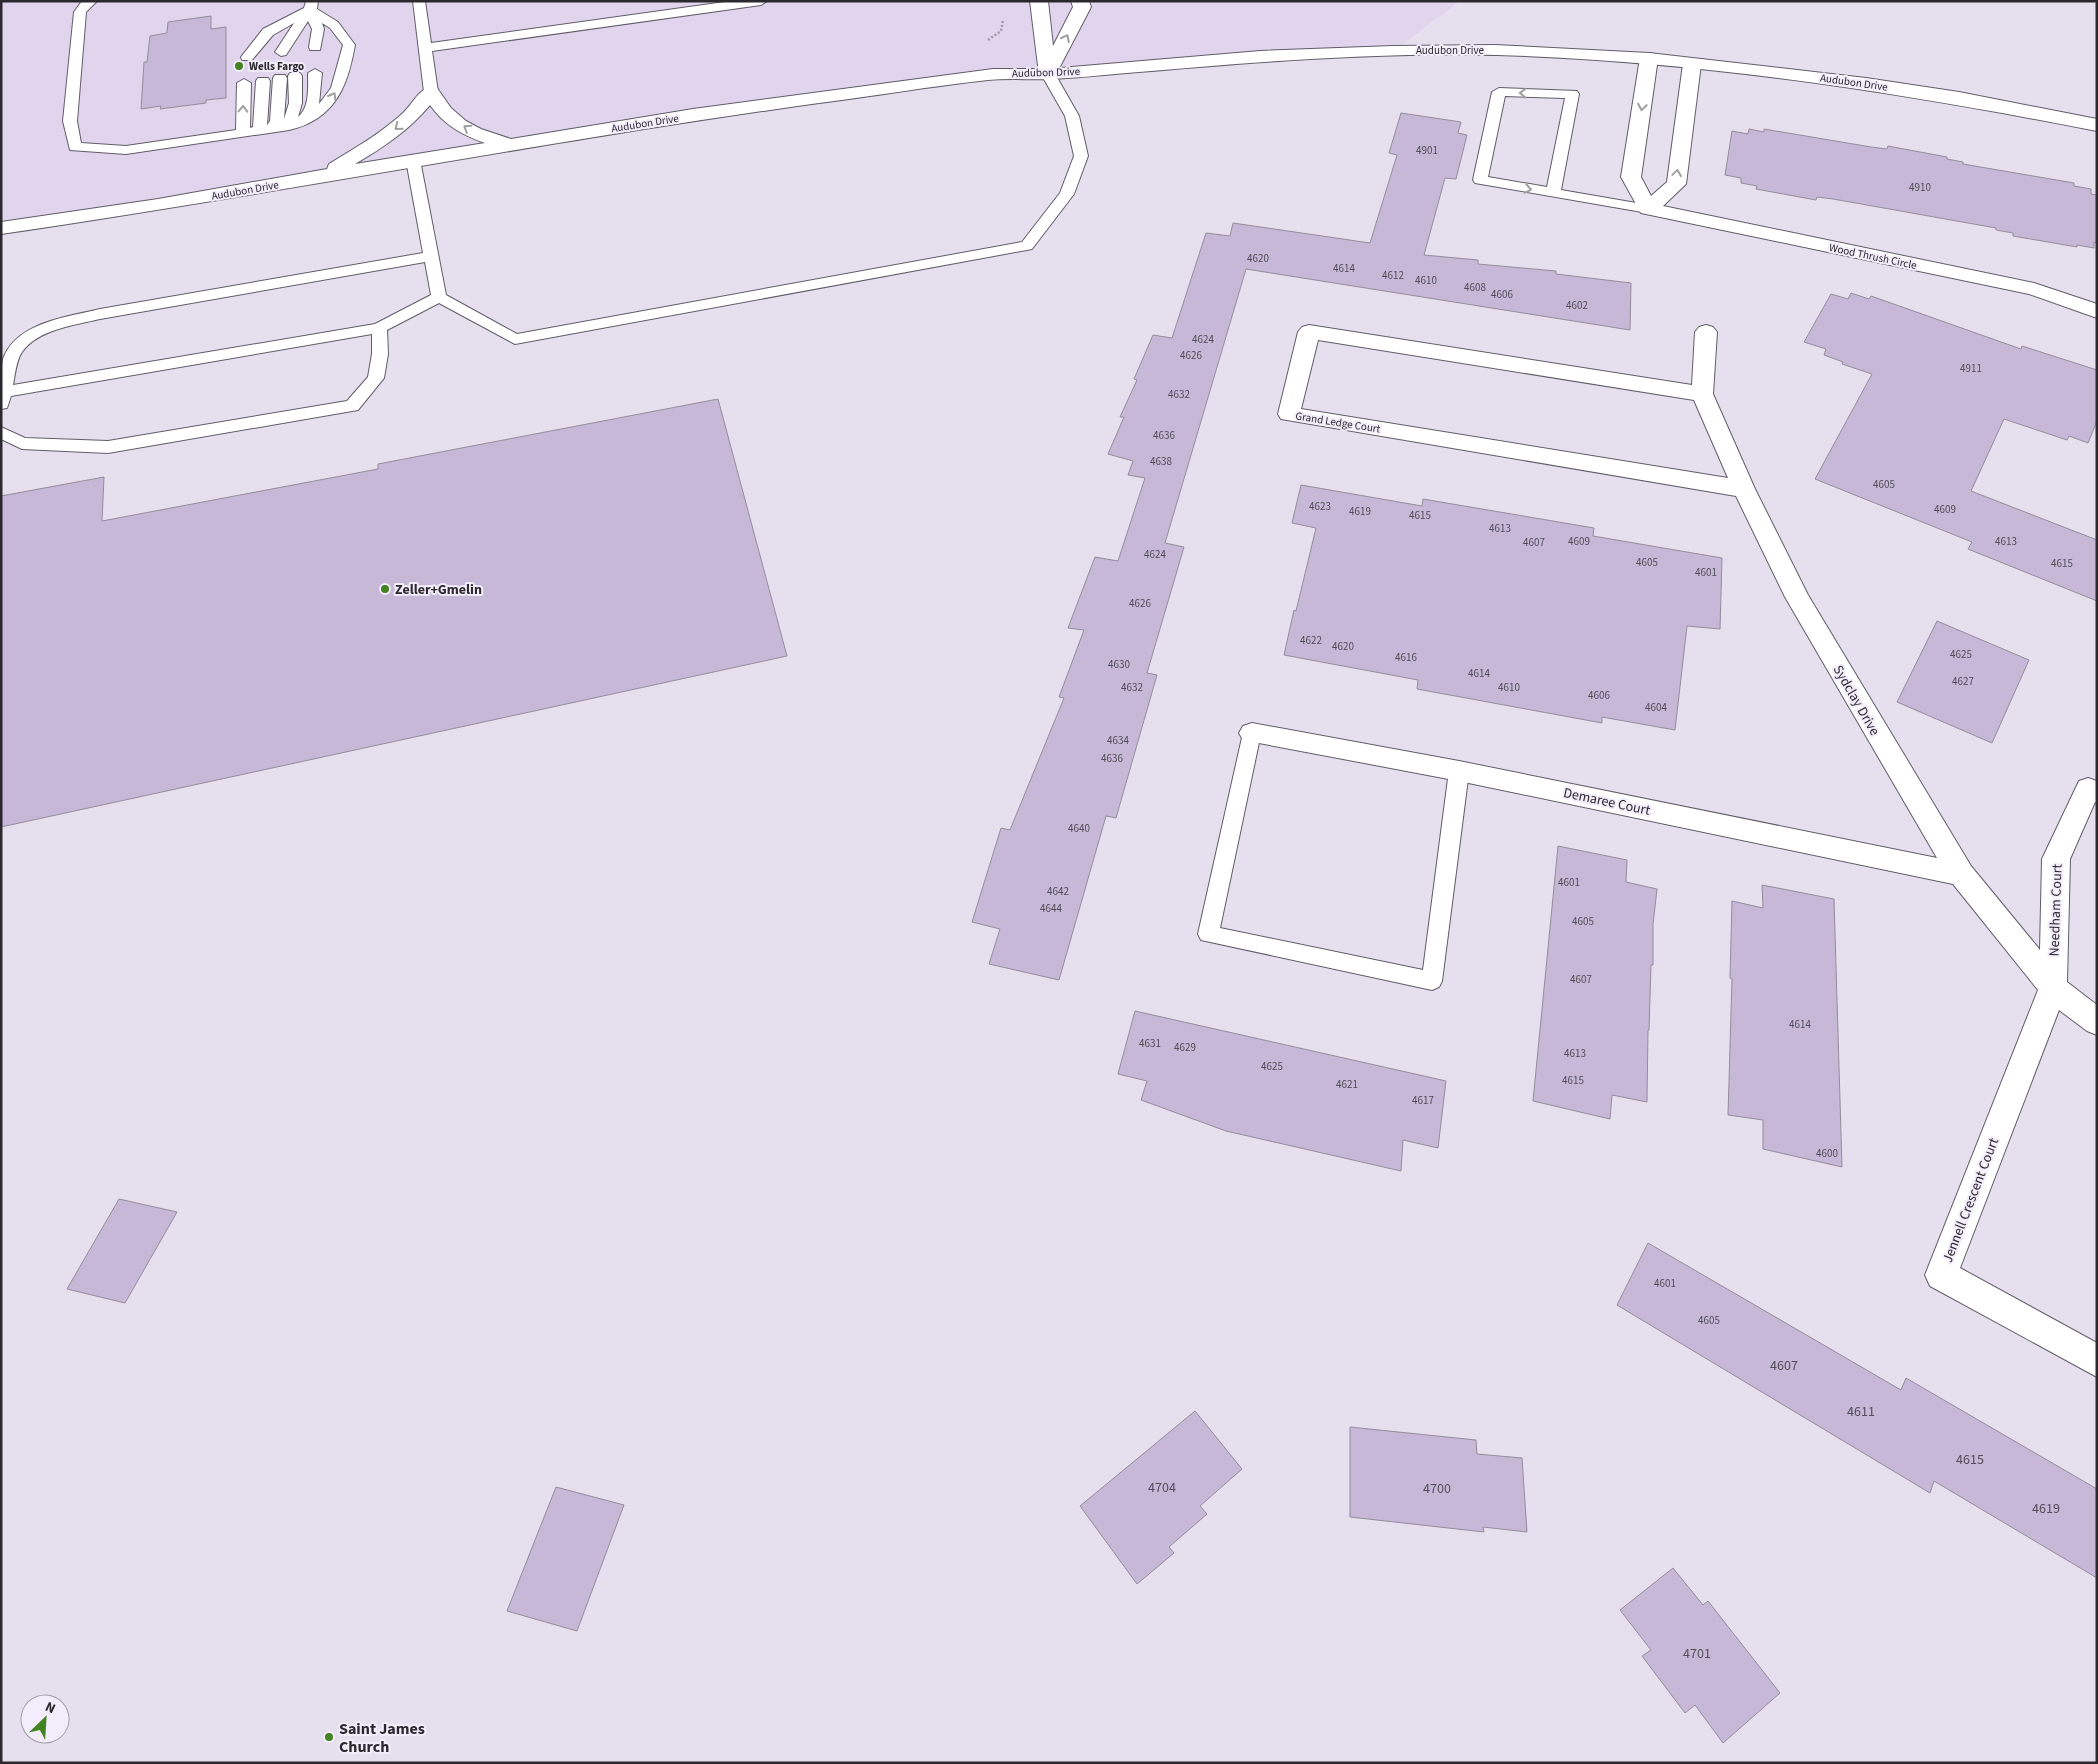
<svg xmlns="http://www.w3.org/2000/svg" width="2098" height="1764" font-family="'Source Sans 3',sans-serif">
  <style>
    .built { fill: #e0d5ec }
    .building { fill: #c7b8d7; stroke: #948d9b }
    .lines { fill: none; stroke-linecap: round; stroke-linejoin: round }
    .service-casing { stroke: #625c69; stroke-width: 2 }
    .minor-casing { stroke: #625c69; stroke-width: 2 }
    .tertiary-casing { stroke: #625c69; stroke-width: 2 }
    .path { stroke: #a09ba6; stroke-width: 2.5; stroke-dasharray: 2 2; stroke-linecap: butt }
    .service { fill: #fff; fill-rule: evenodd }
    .minor { fill: #fff; fill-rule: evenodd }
    .tertiary { fill: #fff; fill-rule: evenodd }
    .oneway { stroke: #a09fa1 }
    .poi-dot { fill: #448322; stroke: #f3ecfb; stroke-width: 2 }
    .labels { text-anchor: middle; stroke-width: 4; stroke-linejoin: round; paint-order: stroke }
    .far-street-label { font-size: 11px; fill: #2b292e; stroke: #f3ecfb }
    .far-poi-label { font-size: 11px; font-weight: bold; fill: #2b292e; stroke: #f3ecfb; text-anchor: start }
    .number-label { font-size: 11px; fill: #524d58 }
    .poi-label { font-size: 14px; font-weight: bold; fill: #2b292e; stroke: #f3ecfb; text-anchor: start }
    .street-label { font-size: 14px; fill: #2b292e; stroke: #f3ecfb }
    .near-number-label { font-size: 14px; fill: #524d58 }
    .near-poi-label { font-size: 16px; font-weight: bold; fill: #2b292e; stroke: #f3ecfb; text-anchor: start }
  </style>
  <rect width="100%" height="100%" fill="#e6dfee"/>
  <!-- built -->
  <path class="built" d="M1,1H1460L1393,51L993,74L1,228Z"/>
  <!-- building -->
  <path class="building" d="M211,16V29L226,27V98L206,100V103L160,109L161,106L141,109L144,62H147L150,36L167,33L168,22Z
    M1401,113L1461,122L1458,133L1467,135L1456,179L1445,178L1424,255L1478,260V264L1556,271V274L1631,283L1630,330L1246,269L1165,543L1184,547L1147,673L1157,675L1116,818L1106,816L1059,980L989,964L1000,929L972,922L1001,828L1010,830L1064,698L1059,697L1084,630L1068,628L1095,557L1118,561L1145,478L1128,475L1133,461L1108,454L1124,417H1120L1137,380L1134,379L1153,335L1172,338L1206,233L1230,236L1233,223L1370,243L1397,155L1389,153Z
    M1749,129L1764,132V129L1871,147L1887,149L1888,146L1947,157V159L1963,162V164L2074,183V186L2091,189V194L2097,195V243L2094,242V248L2077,245V247L2013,236V233L1996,230V228L1833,199L1817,197L1816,200L1756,189L1757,186L1741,183V178L1725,175L1732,131L1748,134Z
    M1851,293L1869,299L1871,296L2021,349L2022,346L2097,370V421L2088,443L2069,436L2067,440L2004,419L1971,491L2097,540V601L1968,549L1972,542L1815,479L1872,374L1842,364L1843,362L1824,355L1826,349L1804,342L1831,294L1848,299Z
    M718,399L787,656L1,827V496L104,477L102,521L378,469V464Z
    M1301,485L1422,506L1423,499L1594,528L1593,536L1722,558L1720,629L1687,626L1675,730L1602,717V723L1417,689L1418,680L1284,655L1294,610L1296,611L1316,528L1292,523Z
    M1937,621L2029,660L1992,743L1897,702Z
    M1558,846L1627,860L1626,882L1657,889L1653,924V965H1651L1649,1030H1648L1647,1102L1612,1095L1610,1119L1533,1101Z
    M1762,885L1834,899L1842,1167L1763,1149V1120L1728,1115L1732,979L1730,978L1732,901L1763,908Z
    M1135,1011L1446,1081L1438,1148L1403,1140L1401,1171L1226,1131L1141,1100L1147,1081L1118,1074Z
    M119,1199L177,1212L125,1303L67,1289Z
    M1648,1243L1901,1390L1906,1378L2097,1489V1578L1934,1481L1930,1493L1617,1305Z
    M1195,1411L1242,1469L1200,1506L1207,1514L1169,1547L1174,1553L1137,1584L1080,1506Z
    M1350,1427L1476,1440L1477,1454L1522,1458L1527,1532L1483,1527L1484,1532L1350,1517Z
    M556,1487L624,1505L577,1631L507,1611Z
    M1673,1568L1703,1605L1708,1601L1780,1693L1723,1743L1695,1705L1685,1713L1642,1656L1651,1650L1620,1610Z"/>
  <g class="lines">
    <!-- service casing -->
    <g class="service-casing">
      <path id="service" d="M82,1H97L86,12L77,121L81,143L126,146L236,130L237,83L244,79L251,83L250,128L253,127L256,81L258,78H268L270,81L267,125L270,121L273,78L275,75H285L287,78L284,119L289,103L288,76L290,73H300L302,76V103L298,117C310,108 308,86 308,73L315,69L322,73L319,104L331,88L343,45L330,28L322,23L324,29L320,50H310L309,47L312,29L308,21L286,55L281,56L275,52L294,23L273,35L252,60H242L241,57L263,29L304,8L306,1H318L317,9L338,22L355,45C349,78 340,109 307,124C302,127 295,128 289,130L126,154L70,150L63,121L74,12Z
        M413,1H425L431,43L732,1H767L761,5L432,51L438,92L431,96L424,92Z
        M1048,70L1055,74L1079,116L1088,156L1074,194L1032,249L515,344L439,303L387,330L388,354L384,378L358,410L108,453L22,449L1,439V427L25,438L108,441L347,401L368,377L372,354V334L11,396L7,408L1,409C1,394 0,373 3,359C16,322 68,317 100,309L423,253L406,160L413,156L420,160L446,295L517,334L1022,242L1060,193L1074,156L1065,116L1041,74ZM425,262L431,295L375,324L13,385C15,375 16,361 22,352C38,329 76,325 100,319Z
        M1499,88L1577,91L1579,94L1561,190L1648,205L1653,206L1655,209L1653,212L1648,213L1475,183L1473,180L1492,92ZM1505,96L1565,98L1547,187L1488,177Z
        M1252,726L1259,728L1261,733L1220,928L1423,970L1449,771L1452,766L1459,763L1466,766L1469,771L1442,981L1439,987L1432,990L1201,940L1198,934L1243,733L1245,728Z"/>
    </g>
    <!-- minor casing -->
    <g class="minor-casing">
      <path id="minor" d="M1030,1H1048L1053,46L1073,7L1071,1H1089L1091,7L1054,78L1048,79L1042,78L1039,74Z
        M1649,53L1655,54L1658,58L1641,177L1651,196L1667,182L1683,64L1686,60L1692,59L1698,60L1701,64L1686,184L1663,206L2034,283L2097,304V318L2029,294L1641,213L1621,177L1640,58L1643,54Z
        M1309,325L1692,385L1695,332L1699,327L1706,325L1713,327L1717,332L1713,394L1755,489L1808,595L1971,866L2040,950L2042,859L2079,781L2088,778L2097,781V803L2095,802L2070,859L2067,982L2097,1005V1035L2087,1031L2059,1010L1960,1268L2097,1343V1377L1930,1286L1925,1275L2038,990L1953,884L1459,781L1243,740L1239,733L1243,726L1252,723L1459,761L1937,858L1785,597L1736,496L1281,419L1278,414L1298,332L1302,327ZM1318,340L1694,400L1728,478L1301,409Z"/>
    </g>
    <!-- tertiary casing -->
    <g class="tertiary-casing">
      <path id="tertiary" d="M1495,45L1649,53L1866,78L1959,92L2097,119V131C1898,92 1699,61 1497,55C1369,52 1242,63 1115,74C1094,76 1073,78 1051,79C1030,80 1009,78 988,80C932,86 875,96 819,103C546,141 275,194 1,234V222L158,199L327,169L329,164C355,148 380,134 403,113C414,103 420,84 437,88L451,108L466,121L481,129L511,139L693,109L993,69H1048L1260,51L1393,46ZM430,105C444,125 462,135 485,143L355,164C384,147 409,130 430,105Z"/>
    </g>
    <!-- path -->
    <path class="path" d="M988,40L1001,31L1003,20"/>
    <!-- service -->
    <use href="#service" class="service"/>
    <!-- minor -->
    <use href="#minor" class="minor"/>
    <!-- tertiary -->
    <use href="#tertiary" class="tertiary"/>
  </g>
  <!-- one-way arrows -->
  <defs><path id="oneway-chevron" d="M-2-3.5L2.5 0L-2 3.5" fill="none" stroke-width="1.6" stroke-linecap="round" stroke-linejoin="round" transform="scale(1.25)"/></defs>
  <g class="oneway">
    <use href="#oneway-chevron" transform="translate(1066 38) rotate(-63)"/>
    <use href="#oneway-chevron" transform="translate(1523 93) rotate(-178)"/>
    <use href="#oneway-chevron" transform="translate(333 96) rotate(-60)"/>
    <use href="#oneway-chevron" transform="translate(1642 107) rotate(99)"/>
    <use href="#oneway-chevron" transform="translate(243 109) rotate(-89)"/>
    <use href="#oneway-chevron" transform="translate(398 127) rotate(141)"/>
    <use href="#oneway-chevron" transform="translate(467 128) rotate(-147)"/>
    <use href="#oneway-chevron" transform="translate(1677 173) rotate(-82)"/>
    <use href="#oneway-chevron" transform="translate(1528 189) rotate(11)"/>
  </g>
  <!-- markers -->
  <g class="poi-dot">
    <circle cx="239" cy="66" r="5"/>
    <circle cx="385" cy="589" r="5"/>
    <circle cx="329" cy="1737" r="5"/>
  </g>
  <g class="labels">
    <!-- far-street labels -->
    <g class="far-street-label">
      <text x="1450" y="54">Audubon Drive</text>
      <text transform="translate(1046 72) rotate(-2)" y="4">Audubon Drive</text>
      <text transform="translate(1854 82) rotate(8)" y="4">Audubon Drive</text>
      <text transform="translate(645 123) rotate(-9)" y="4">Audubon Drive</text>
      <text transform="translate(245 190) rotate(-10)" y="4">Audubon Drive</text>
      <text transform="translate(1873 256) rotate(12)" y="4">Wood Thrush Circle</text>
      <text transform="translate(1338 422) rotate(9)" y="4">Grand Ledge Court</text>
    </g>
    <!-- far-poi labels -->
    <g class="far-poi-label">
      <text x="249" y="70">Wells Fargo</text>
    </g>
    <!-- number labels -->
    <g class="number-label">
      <text x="1427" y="154">4901</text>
      <text x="1920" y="191">4910</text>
      <text x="1258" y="262">4620</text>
      <text x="1344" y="272">4614</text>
      <text x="1393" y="279">4612</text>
      <text x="1426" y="284">4610</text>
      <text x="1475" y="291">4608</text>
      <text x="1502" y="298">4606</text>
      <text x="1577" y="309">4602</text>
      <text x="1203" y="343">4624</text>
      <text x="1191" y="359">4626</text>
      <text x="1971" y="372">4911</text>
      <text x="1179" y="398">4632</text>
      <text x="1164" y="439">4636</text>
      <text x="1161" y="465">4638</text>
      <text x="1884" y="488">4605</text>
      <text x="1320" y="510">4623</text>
      <text x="1945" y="513">4609</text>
      <text x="1360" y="515">4619</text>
      <text x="1420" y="519">4615</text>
      <text x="1500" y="532">4613</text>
      <text x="1579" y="545">4609</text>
      <text x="2006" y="545">4613</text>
      <text x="1534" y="546">4607</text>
      <text x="1155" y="558">4624</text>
      <text x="1647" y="566">4605</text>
      <text x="2062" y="567">4615</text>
      <text x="1706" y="576">4601</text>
      <text x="1140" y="607">4626</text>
      <text x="1311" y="644">4622</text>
      <text x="1343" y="650">4620</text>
      <text x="1961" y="658">4625</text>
      <text x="1406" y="661">4616</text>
      <text x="1119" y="668">4630</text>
      <text x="1479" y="677">4614</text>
      <text x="1963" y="685">4627</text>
      <text x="1132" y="691">4632</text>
      <text x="1509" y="691">4610</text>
      <text x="1599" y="699">4606</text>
      <text x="1656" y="711">4604</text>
      <text x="1118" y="744">4634</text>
      <text x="1112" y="762">4636</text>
      <text x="1079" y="832">4640</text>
      <text x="1569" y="886">4601</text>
      <text x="1058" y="895">4642</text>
      <text x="1051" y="912">4644</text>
      <text x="1583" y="925">4605</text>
      <text x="1581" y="983">4607</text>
      <text x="1800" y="1028">4614</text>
      <text x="1150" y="1047">4631</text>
      <text x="1185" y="1051">4629</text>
      <text x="1575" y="1057">4613</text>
      <text x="1272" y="1070">4625</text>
      <text x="1573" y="1084">4615</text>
      <text x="1347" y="1088">4621</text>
      <text x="1423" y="1104">4617</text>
      <text x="1827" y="1157">4600</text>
      <text x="1665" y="1287">4601</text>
      <text x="1709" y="1324">4605</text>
    </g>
    <!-- poi labels -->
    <g class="poi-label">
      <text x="395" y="594">Zeller+Gmelin</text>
    </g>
    <!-- street labels -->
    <g class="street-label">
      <text transform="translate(1857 700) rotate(60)" y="5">Sydclay Drive</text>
      <text transform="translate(1607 801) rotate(12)" y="5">Demaree Court</text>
      <text transform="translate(2055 910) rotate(-88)" y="5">Needham Court</text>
      <text transform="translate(1970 1200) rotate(-69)" y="5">Jennell Crescent Court</text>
    </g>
    <!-- near-number labels -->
    <g class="near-number-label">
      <text x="1784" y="1370">4607</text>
      <text x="1861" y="1416">4611</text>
      <text x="1970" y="1464">4615</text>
      <text x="1162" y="1492">4704</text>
      <text x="1437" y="1493">4700</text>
      <text x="2046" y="1513">4619</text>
      <text x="1697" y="1658">4701</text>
    </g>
    <!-- near-poi labels -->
    <g class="near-poi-label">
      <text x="339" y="1734">Saint James<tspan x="339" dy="18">Church</tspan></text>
    </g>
  </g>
  <!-- border -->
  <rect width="2098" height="1764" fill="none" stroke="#2b292e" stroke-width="5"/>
  <!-- north arrow -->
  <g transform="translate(45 1719) rotate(25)"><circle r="24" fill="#f3ecfb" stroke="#a39ea9"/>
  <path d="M0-4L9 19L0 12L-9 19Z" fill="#448322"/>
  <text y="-8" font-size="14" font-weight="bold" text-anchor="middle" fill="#2b292e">N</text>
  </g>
</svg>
